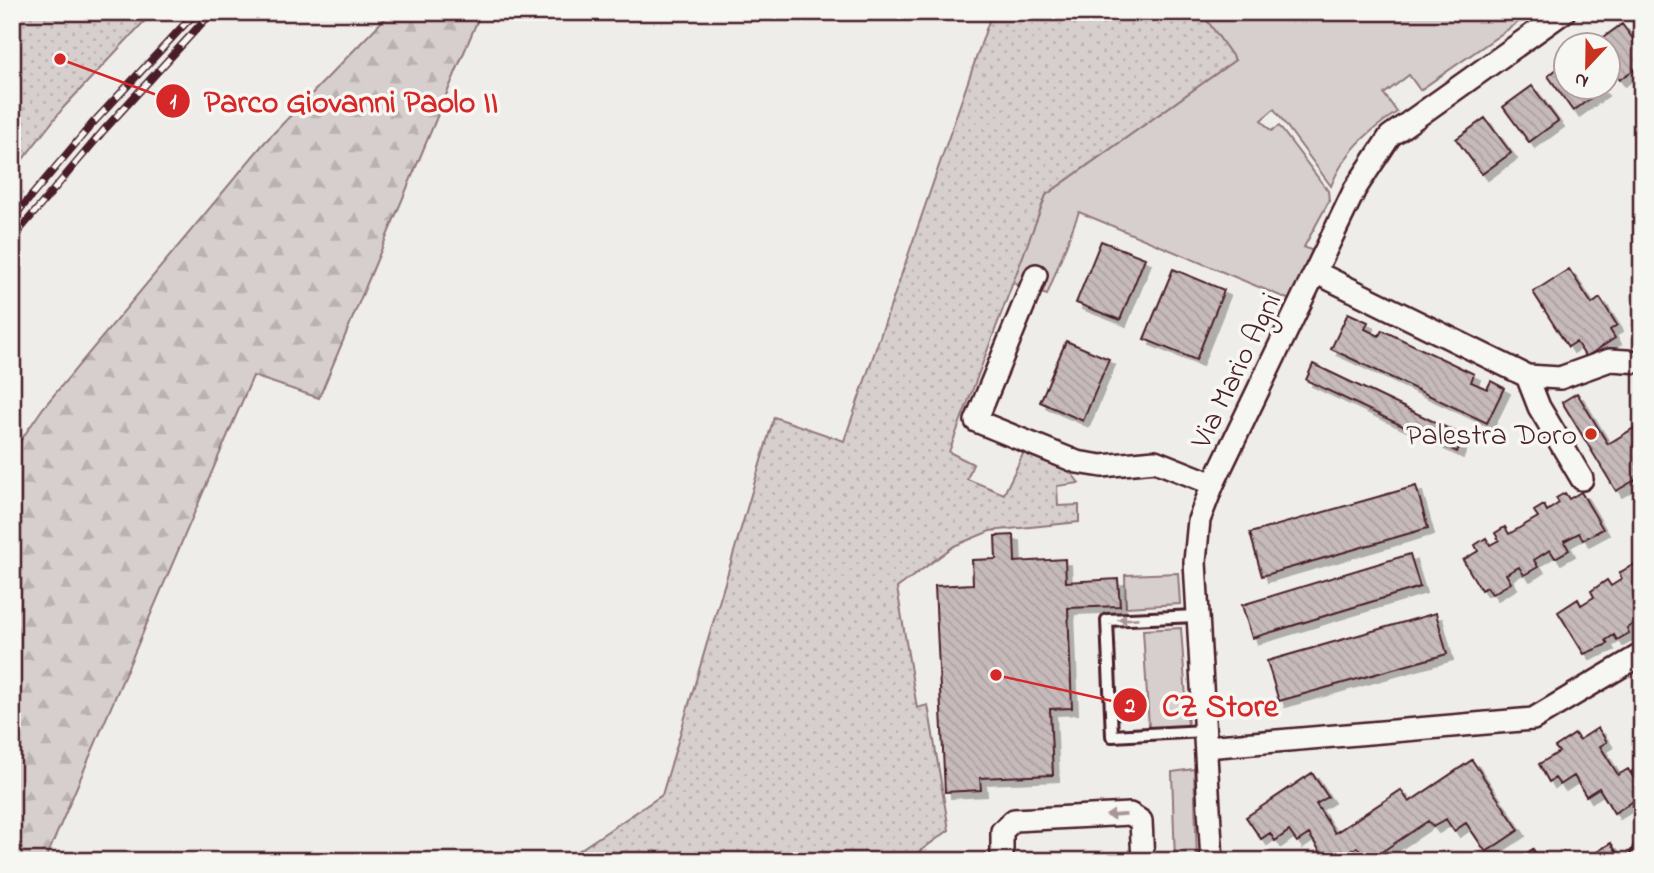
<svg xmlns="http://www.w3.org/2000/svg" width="1654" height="873" font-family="'Indie Flower',sans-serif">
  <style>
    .grass { fill: #d7cfce; stroke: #90777c; stroke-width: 2 }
    .forest { fill: url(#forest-firs); stroke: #90777c; stroke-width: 2 }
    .park { fill: url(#park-dots); stroke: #90777c; stroke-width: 2 }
    .building { fill: url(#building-back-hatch); stroke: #4a1f2b; stroke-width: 2; filter: url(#shadow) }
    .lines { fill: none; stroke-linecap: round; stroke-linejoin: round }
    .lane-casing { stroke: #4a1f2b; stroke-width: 16 }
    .street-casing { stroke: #4a1f2b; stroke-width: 26 }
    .lane { stroke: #f6f6f2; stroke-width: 10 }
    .street { stroke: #f6f6f2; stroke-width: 21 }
    .rail-casing { stroke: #4a1f2b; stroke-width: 8 }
    .rail { stroke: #f6f6f2; stroke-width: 5; stroke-dasharray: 16; stroke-linecap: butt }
    .oneway { fill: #a99598 }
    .poi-dot { fill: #c8321e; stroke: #f6f6f2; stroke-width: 2.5 }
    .labels { text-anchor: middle; stroke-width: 7; stroke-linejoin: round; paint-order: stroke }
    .street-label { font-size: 30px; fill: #4a1f2b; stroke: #f6f6f2 }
    .poi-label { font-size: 30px; fill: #4a1f2b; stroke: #f6f6f2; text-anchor: end }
    .leader { fill: none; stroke: #d62828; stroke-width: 2.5 }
    .callout-dot { fill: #d62828; stroke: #f6f6f2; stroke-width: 2.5 }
    .mark-label { font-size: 21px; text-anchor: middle; font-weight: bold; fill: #fff }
    .callout-label { font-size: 32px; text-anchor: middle; font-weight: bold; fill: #d62828; stroke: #f6f6f2; stroke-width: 7; stroke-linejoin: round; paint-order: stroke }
  </style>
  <defs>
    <pattern id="forest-firs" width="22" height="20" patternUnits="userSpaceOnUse" patternTransform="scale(1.75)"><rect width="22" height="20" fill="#d7cfce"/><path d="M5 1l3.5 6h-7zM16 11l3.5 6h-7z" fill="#bab1b1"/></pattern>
    <pattern id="park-dots" width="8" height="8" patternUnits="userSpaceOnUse" patternTransform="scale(1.75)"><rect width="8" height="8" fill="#d7cfce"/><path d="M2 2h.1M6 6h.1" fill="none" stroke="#bab1b1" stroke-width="1.8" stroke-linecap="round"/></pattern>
    <pattern id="building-back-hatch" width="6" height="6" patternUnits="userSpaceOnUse" patternTransform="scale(1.75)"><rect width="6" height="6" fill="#c6babb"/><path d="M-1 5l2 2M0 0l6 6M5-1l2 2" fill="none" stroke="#ac9fa1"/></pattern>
    <filter id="shadow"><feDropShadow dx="6" dy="6" stdDeviation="0" flood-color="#0004"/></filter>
  </defs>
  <rect width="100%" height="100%" fill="#efedea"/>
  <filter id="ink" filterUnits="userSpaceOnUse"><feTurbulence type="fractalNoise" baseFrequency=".0143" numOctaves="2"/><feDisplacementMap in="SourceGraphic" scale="14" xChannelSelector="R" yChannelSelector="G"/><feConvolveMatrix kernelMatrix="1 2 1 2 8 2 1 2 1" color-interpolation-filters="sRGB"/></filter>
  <g filter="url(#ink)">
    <!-- grass -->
    <path class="grass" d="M1201,12H1533L1420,90L1409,75L1384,94L1397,112C1367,132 1344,153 1331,186L1274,109L1261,120L1271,131L1279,126L1328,191L1329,201L1304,247L1315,252L1290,300L1079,212L1047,295L1012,283L1046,195L1235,60Z
      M1178,573L1180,604L1126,607L1125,575Z
      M1181,628L1188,726L1149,728L1143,630Z
      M1194,769L1197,861H1175L1172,772Z"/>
    <!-- forest -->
    <path class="forest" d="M391,12H481L319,398L253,376L45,861H12V453L43,408L264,143Z"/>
    <!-- park -->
    <path class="park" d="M12,12H153L64,107L12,173Z
      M992,12H1201L1235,60L1046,195L949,452L973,464L967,479L1004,494L1024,452L1069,470L1079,483L1057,486L1058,506L1079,505V522L990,531L954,546L897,588L917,708L928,705L949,830L906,861H563L662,795L774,417L844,441Z"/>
    <!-- building -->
    <path class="building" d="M1622,24L1642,51V64L1619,80L1608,66V46L1593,45Z
      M1566,62V88H1600L1602,90L1573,111L1548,76Z
      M1532,86L1558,121L1529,142L1503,107Z
      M1485,118L1511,153L1482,174L1456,139Z
      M1101,241L1145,258L1120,320L1076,303Z
      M1173,269L1224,290L1196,360L1144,339Z
      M1569,269L1592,304L1600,298L1617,325L1610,330L1615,338L1586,357L1576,342L1568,347L1533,292Z
      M1348,313L1368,322L1365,329L1379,336L1382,330L1474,374L1471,382L1487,389L1491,381L1504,388L1487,423L1331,349Z
      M1066,341L1109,359L1083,421L1040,402Z
      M1313,364L1464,436L1457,452L1306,380Z
      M1577,393L1608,444L1642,423V476L1616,491L1562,402Z
      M1416,486L1428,528L1262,576L1250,533Z
      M1581,492L1603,529L1583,540L1579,533L1564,541L1569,550L1555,558L1550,550L1534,560L1538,567L1524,575L1519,567L1506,574L1511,583L1492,594L1487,587L1481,590L1463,560L1478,551L1475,545L1486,538L1490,545L1499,540L1495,533L1505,527L1509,534L1538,517L1534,511L1544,505L1547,511L1559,503L1556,498L1565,493L1569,499Z
      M1014,535L1015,562L1065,559L1066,582L1118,579L1120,606L1068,608L1072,708L1050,709L1053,775L980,778L981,790L945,792L935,586L973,584L972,560L996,559L995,536Z
      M1410,554L1420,587L1252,638L1242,605Z
      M1638,562L1642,568V619L1627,628L1629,633L1617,640L1614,635L1606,640L1608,644L1584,654L1558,612L1578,599L1581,605L1594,597L1591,591L1607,580L1611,586L1622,579L1619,573Z
      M1436,613L1447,654L1279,701L1267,661Z
      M1598,728L1607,742L1600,746L1618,775L1628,769L1642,791V796L1614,813L1599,788L1586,796L1574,776L1560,785L1555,778L1549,782L1539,764L1559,752L1555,747L1575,734L1579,740Z
      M1472,760L1519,830L1486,852L1466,823L1454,831L1446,819L1433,827L1428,821L1368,861L1357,847L1336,861H1326L1309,834L1297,842L1289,831L1275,841L1270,833L1261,839L1246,817L1312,773L1328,797L1316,804L1335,833L1401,790L1409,802Z
      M1642,765V786L1640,788L1631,772Z
      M1611,843L1619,856L1610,861H1599L1595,853Z
      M1533,849L1540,861H1515Z"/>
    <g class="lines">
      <!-- lane casing -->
      <g class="lane-casing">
        <path id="lane" d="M1196,616L1107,620L1112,736L1204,731
          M1634,861L1642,844"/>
      </g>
      <!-- street casing -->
      <g class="street-casing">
        <path id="street" d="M1315,272L1527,376L1560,378L1610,360L1642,362
          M1036,275L976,421L1077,462L1102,466L1155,461L1213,484
          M1527,376L1539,407L1582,479
          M1206,747L1533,719L1642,654
          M1002,861V831L1014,820L1130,814L1141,821L1143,861
          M1212,861L1195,562L1199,520L1213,484L1355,189L1390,136L1564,12"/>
      </g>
      <!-- lane -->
      <use href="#lane" class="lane"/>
      <!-- street -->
      <use href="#street" class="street"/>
      <!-- rail casing -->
      <g class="rail-casing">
        <path id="rail" d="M12,219L92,124L196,12
          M12,239L104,130L212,12"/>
      </g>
      <!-- rail -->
      <use href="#rail" class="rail"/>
    </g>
    <!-- one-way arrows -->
    <defs><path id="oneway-solid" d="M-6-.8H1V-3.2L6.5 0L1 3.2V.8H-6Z" transform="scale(1.75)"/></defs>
    <g class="oneway">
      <use href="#oneway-solid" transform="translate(1128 619) rotate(177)"/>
      <use href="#oneway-solid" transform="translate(1116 815) rotate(177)"/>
    </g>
  </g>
  <!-- markers -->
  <circle class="poi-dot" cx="1591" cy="434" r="7"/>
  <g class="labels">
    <!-- street labels -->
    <g class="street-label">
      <text transform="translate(1235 370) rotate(-64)" y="10">Via Mario Agni</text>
    </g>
    <!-- poi labels -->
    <g class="poi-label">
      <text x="1577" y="444">Palestra Doro</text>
    </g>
  </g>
  <!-- callouts -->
  <path class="leader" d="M60 59L173 101M996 675L1130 705"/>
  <g class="callout-dot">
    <circle cx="60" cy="59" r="7"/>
    <circle cx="996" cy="675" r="7"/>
    <circle cx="173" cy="101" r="18"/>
    <circle cx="1130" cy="705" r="18"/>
  </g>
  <g class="mark-label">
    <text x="173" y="108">1</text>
    <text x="1130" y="712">2</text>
  </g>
  <g class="callout-label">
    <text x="351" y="112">Parco Giovanni Paolo II</text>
    <text x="1220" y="716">CZ Store</text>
  </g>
  <!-- margin -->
  <rect width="1654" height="873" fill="none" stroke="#f6f6f2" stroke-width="42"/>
  <rect x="21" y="21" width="1612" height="831" fill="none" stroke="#4a1f2b" stroke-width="2.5" filter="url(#ink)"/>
  <!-- north arrow -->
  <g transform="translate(1587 66) rotate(202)"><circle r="33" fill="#f6f6f2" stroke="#b1a0a2" stroke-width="2"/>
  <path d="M0-5L12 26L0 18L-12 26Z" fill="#c8321e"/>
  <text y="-10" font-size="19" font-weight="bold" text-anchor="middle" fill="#4a1f2b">N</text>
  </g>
</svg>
